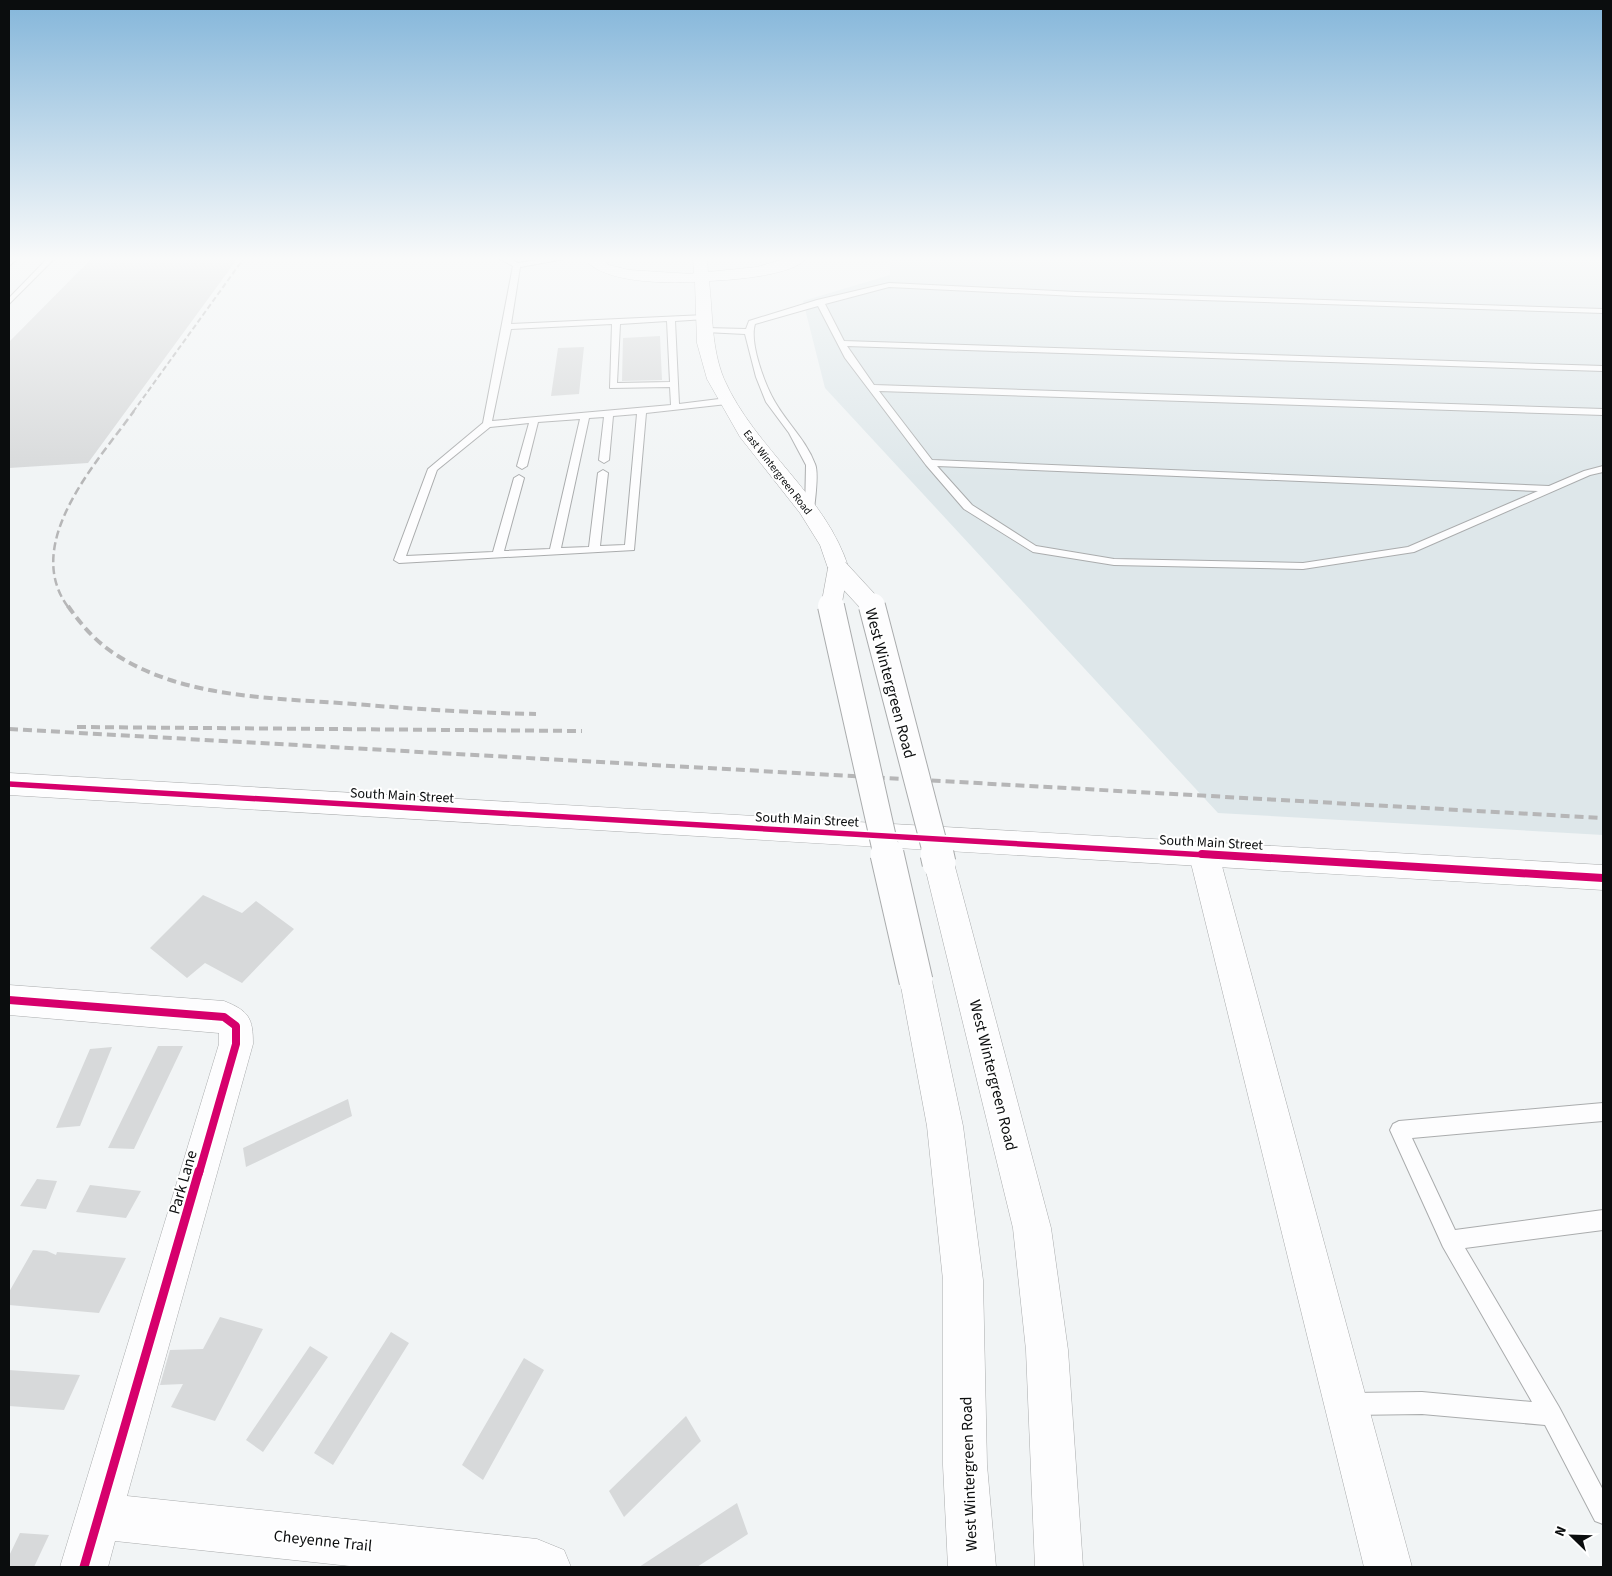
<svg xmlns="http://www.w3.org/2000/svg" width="1612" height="1576" font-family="'Source Sans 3',sans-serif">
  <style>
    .built { fill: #dee7ea }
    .building { fill: #d7d9da }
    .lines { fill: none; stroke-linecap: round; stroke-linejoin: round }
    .service-casing { stroke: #aaacad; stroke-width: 2 }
    .minor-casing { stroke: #aaacad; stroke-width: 1 }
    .tertiary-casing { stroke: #aaacad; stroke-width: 1 }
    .secondary-casing { stroke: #aaacad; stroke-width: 1 }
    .service { fill: #fdfdfe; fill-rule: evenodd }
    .minor { fill: #fdfdfe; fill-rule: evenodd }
    .tertiary { fill: #fdfdfe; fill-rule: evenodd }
    .secondary { fill: #fdfdfe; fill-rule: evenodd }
    .rail-far2 { stroke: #b6b6b7; stroke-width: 2; stroke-dasharray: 5.5 3; stroke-linecap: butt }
    .rail-far1 { stroke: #b6b6b7; stroke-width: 2.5; stroke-dasharray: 8 4; stroke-linecap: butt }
    .rail { stroke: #b6b6b7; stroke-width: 4; stroke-dasharray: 9 5; stroke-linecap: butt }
    .secondary-bridge-far2-casing { stroke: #aaacad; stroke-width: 21; stroke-linecap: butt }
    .secondary-bridge-far1-casing { stroke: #aaacad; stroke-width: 28; stroke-linecap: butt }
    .secondary-bridge-casing { stroke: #aaacad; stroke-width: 35; stroke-linecap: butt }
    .secondary-bridge-far2 { stroke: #fdfdfe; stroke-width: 20 }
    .secondary-bridge-far1 { stroke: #fdfdfe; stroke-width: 26 }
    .secondary-bridge { stroke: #fdfdfe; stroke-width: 33 }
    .cycleway-far2-casing { stroke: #fff; stroke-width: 9 }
    .cycleway-far1-casing { stroke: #fff; stroke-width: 11 }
    .cycleway-casing { stroke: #fff; stroke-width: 12 }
    .cycleway-far2 { stroke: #d6006c; stroke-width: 5.5 }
    .cycleway-far1 { stroke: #d6006c; stroke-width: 8 }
    .cycleway { stroke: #d6006c; stroke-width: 9 }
    .labels { text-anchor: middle; stroke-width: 4; stroke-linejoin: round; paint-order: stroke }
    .far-street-label { font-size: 11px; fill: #0b0d0e; stroke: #fff }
    .street-label { font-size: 14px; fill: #0b0d0e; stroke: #fff }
    .near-street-label { font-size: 16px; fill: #0b0d0e; stroke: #fff }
  </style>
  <rect width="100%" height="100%" fill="#f1f4f5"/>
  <!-- built -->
  <path class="built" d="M890,258H1603V835L1218,813L825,388L803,301L890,275Z"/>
  <!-- building -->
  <path class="building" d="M92,258H238L88,463L9,468V342Z
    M660,336L662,380L622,381L623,338Z
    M584,347L579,394L551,396L558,348Z
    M203,895L242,913L256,901L294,929L242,983L205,963L187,978L150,948Z
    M158,1046H183L134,1149L108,1148Z
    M112,1047L80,1126L56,1128L90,1049Z
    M348,1099L352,1116L246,1167L243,1148Z
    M37,1179L57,1181L46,1209L20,1206Z
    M90,1185L141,1191L126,1218L76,1212Z
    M33,1250L47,1251L56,1255L57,1252L126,1258L99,1313L9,1305V1292Z
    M220,1317L263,1329L215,1421L171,1407L183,1384L160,1385L170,1350L203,1349Z
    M391,1332L409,1343L333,1465L314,1453Z
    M310,1346L328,1357L263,1452L246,1440Z
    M524,1358L544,1370L483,1480L462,1465Z
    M9,1370L80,1375L64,1410L9,1406Z
    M686,1416L701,1441L624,1517L609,1491Z
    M737,1503L748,1534L697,1567H639Z
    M20,1533L49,1535L34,1567H9V1556Z"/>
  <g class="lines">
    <!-- service casing -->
    <g class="service-casing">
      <path id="service" d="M11,258H18L9,266V260Z
        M48,258H55L9,304V298Z
        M498,258H508L518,263L549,258H570L520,267L511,324L705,315L709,317L705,319L675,321L679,404L727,398L731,401L727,404L646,413L634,550L399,563L394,560L428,469L483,423L513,266ZM667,321L670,382L617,383L620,324ZM612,324L610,388L670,387L671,405L492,421L511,329ZM637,414L625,545L600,546L608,473L603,470L598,473L589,547L561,548L589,418L604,417L599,460L604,463L609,460L613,416ZM580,419L550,549L504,551L524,478L519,475L514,478L493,552L406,556L437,470L490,427L529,423L517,466L522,469L527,466L538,422Z
        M889,283L1076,292L1603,309V313L1076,296L889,287L825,304L844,341L1603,366V371L847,346L874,385L1603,409V415L879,391L932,460L1549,486L1584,471L1603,466V472L1590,475L1414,552L1303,569L1114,565L1033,552L964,509L926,465L845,358L818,306L755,324C749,343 765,385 775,402C787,423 806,440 815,464C819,473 815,499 814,510L809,513L805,512L806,465L789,433L766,402L756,377L745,334L705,332L701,330L705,328L746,329L749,321L817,300ZM937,466L1538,491L1408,547L1303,563L1114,559L1036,546L972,505Z
        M1603,1103V1121L1412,1138L1455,1230L1603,1210V1230L1465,1248L1559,1407L1603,1490V1524L1595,1521L1545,1425L1422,1414L1351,1415L1343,1412L1340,1404L1343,1396L1351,1393L1422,1392L1532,1402L1443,1247L1390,1130L1393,1124L1399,1121Z"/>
    </g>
    <!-- minor casing -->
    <g class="minor-casing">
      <path id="minor" d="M9,985L224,1001C249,1011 253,1018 253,1044L127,1496L537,1539L564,1550L571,1567H359L115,1541L108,1567H60L219,1044V1033L9,1015Z"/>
    </g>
    <!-- tertiary casing -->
    <g class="tertiary-casing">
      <path id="tertiary" d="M9,773L1603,865V890L9,795Z"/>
    </g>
    <!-- secondary casing -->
    <g class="secondary-casing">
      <path id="secondary" d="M583,258H600L609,265L629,270L692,274L694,273L693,258H707L708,272L757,267L787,258H807C792,276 732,280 709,281C713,314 711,347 724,379C755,449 826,495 849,569L846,574L838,576L830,574L820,545L800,513L740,437L707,379L697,343L695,282C665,283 604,284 583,258Z
        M1204,843L1214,846L1219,855L1412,1567H1364L1189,855L1194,846Z
        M939,851L949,854L954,863L1051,1228L1068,1350L1083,1567H1035L1026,1350L1013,1228L924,863L929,854Z
        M916,966L927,971L932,981L963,1126L983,1280L987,1465L996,1567H948L943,1465V1280L927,1126L900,981L905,971Z"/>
    </g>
    <!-- service -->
    <use href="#service" class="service"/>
    <!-- minor -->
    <use href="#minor" class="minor"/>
    <!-- tertiary -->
    <use href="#tertiary" class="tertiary"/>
    <!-- secondary -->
    <use href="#secondary" class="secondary"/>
    <!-- rail-far2 -->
    <path class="rail-far2" d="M133,412L244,258"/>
    <!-- rail-far1 -->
    <path class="rail-far1" d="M68,607C21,543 98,461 134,411"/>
    <!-- rail -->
    <path class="rail" d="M68,606C82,626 97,643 118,656C186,699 277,698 354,704C415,709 475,713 536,714
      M77,727L582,731
      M9,729L1603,818"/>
    <!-- secondary-bridge-far2 casing -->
    <g class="secondary-bridge-far2-casing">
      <path id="secondary-bridge-far2" d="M838,569L873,607
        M831,607L838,569"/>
    </g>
    <!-- secondary-bridge-far1 casing -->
    <g class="secondary-bridge-far1-casing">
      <path id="secondary-bridge-far1" d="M831,606L887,856
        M872,606L937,856"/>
    </g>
    <!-- secondary-bridge casing -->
    <g class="secondary-bridge-casing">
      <path id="secondary-bridge" d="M887,854L916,981
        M937,854L939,863"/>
    </g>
    <!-- secondary-bridge-far2 -->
    <use href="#secondary-bridge-far2" class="secondary-bridge-far2"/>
    <!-- secondary-bridge-far1 -->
    <use href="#secondary-bridge-far1" class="secondary-bridge-far1"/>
    <!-- secondary-bridge -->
    <use href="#secondary-bridge" class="secondary-bridge"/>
    <!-- cycleway-far2 casing -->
    <g class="cycleway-far2-casing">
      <path id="cycleway-far2" d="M9,784L1223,856"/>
    </g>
    <!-- cycleway-far1 casing -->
    <g class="cycleway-far1-casing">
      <path id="cycleway-far1" d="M1202,854L1603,878
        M9,1000L224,1017L236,1026V1044L199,1173"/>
    </g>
    <!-- cycleway casing -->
    <g class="cycleway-casing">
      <path id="cycleway" d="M84,1567L199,1171"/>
    </g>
    <!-- cycleway-far2 -->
    <use href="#cycleway-far2" class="cycleway-far2"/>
    <!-- cycleway-far1 -->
    <use href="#cycleway-far1" class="cycleway-far1"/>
    <!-- cycleway -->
    <use href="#cycleway" class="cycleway"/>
  </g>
  <!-- sky -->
  <linearGradient id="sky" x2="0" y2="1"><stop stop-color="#84b6da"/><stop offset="0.54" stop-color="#f9fafa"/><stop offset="1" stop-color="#f9fafa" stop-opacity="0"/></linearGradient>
  <rect width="1612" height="479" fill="url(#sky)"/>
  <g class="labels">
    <!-- far-street labels -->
    <g class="far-street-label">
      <text transform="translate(778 472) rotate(52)" y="4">East Wintergreen Road</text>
    </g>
    <!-- street labels -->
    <g class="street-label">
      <text transform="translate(402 795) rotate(3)" y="5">South Main Street</text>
      <text transform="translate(807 819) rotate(3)" y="5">South Main Street</text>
      <text transform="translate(1211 842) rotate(3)" y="5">South Main Street</text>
    </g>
    <!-- near-street labels -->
    <g class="near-street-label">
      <text transform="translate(891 683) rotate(75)" y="6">West Wintergreen Road</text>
      <text transform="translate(994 1075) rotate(76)" y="6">West Wintergreen Road</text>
      <text transform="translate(182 1182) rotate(-74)" y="6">Park Lane</text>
      <text transform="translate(968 1474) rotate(-92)" y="6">West Wintergreen Road</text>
      <text transform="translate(323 1540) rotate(6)" y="6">Cheyenne Trail</text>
    </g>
  </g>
  <!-- border -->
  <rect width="1612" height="1576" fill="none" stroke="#0b0d0e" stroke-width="20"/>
  <!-- north arrow -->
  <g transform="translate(1572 1536) rotate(293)" stroke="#ffffff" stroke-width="4" paint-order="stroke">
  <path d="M0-4L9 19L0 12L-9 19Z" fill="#0b0d0e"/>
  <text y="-8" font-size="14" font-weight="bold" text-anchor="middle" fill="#0b0d0e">N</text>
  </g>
</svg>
